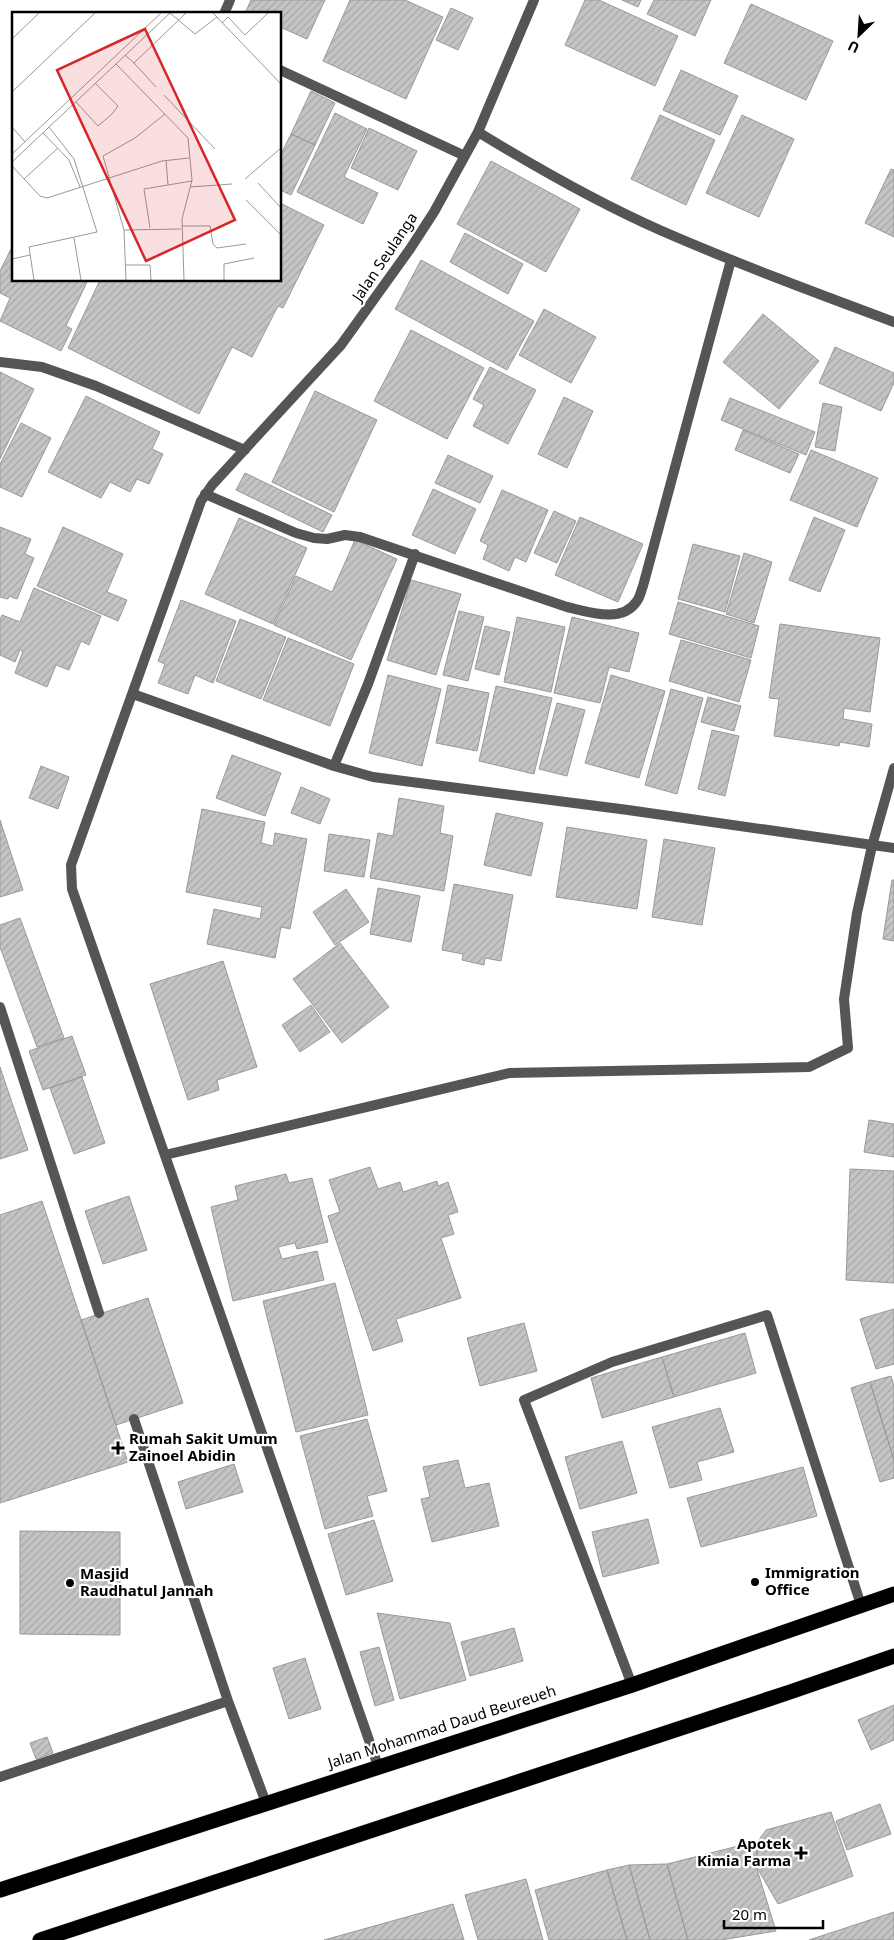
<svg xmlns="http://www.w3.org/2000/svg" width="894" height="1940" font-family="'Noto Sans',sans-serif">
  <style>
    .building { fill: url(#building-hatch); stroke: #999 }
    .lines { fill: none; stroke-linecap: round; stroke-linejoin: round }
    .highway-casing { stroke: #dbdbdb; stroke-width: 16 }
    .lane { stroke: #555; stroke-width: 10 }
    .street { stroke: #555; stroke-width: 10 }
    .highway { stroke: #000; stroke-width: 15 }
    .poi-dot { fill: #000; stroke: #fff; stroke-width: 2 }
    .labels { text-anchor: middle; stroke-width: 4.5; stroke-linejoin: round; paint-order: stroke }
    .street-label { font-size: 15px; fill: #000; stroke: #fff }
    .poi-label { font-size: 15px; font-weight: bold; fill: #000; stroke: #fff; text-anchor: start }
    .inset-road { fill: none; stroke: #999; stroke-width: 1 }
    .view { fill: #d62828; fill-opacity: 0.15; stroke: #d62828; stroke-width: 2.5 }
    .inset-edge { fill: none; stroke: #000; stroke-width: 2.5 }
  </style>
  <defs>
    <pattern id="building-hatch" width="6" height="6" patternUnits="userSpaceOnUse" patternTransform="scale(1.25)"><rect width="6" height="6" fill="#c4c4c4"/><path d="M-1 1l2-2M0 6l6-6M5 7l2-2" fill="none" stroke="#a7a7a7"/></pattern>
  </defs>
  <rect width="100%" height="100%" fill="#fff"/>
  <!-- building -->
  <path class="building" d="M251,0H325L307,39L280,27V14H251L246,11Z
    M350,0H405L443,17L406,99L323,61Z
    M585,0H599L678,36L655,86L565,45Z
    M622,0H641L638,7Z
    M654,0H711L695,36L647,14Z
    M751,4L833,41L806,100L724,63Z
    M451,8L473,18L458,50L436,40Z
    M681,70L738,96L720,135L663,110Z
    M311,91L335,103L315,145L291,134Z
    M335,113L367,129L344,177L378,193L363,224L297,192Z
    M660,115L715,140L686,205L631,179Z
    M742,115L794,139L759,217L706,193Z
    M369,128L417,151L398,190L351,168Z
    M291,134L315,145L291,195L280,190V156Z
    M491,161L580,209L546,272L457,224Z
    M891,169L894,170V237L865,223Z
    M280,203L324,225L283,308L278,306L252,357L232,347L199,414L68,348L100,280H280Z
    M465,233L523,264L508,294L450,262Z
    M14,243V280H88L66,326L72,329L61,351L0,321L10,298L0,293V271Z
    M421,260L534,321L507,370L395,309Z
    M544,309L596,337L571,383L519,355Z
    M763,314L819,361L779,409L723,362Z
    M411,330L484,368L447,439L374,401Z
    M835,347L894,373V383L881,411L819,383Z
    M490,367L536,390L508,444L473,426L484,405L473,399Z
    M0,372L34,389L0,459Z
    M315,391L377,420L334,512L272,482Z
    M86,396L160,432L152,449L163,454L149,484L137,479L130,492L110,482L101,498L48,472Z
    M564,397L593,411L567,468L538,454Z
    M730,398L815,432L806,455L721,420Z
    M823,403L842,407L835,451L815,447Z
    M21,423L51,438L22,497L0,487V464Z
    M743,430L799,454L790,473L735,450Z
    M811,450L878,478L857,527L790,500Z
    M448,455L493,476L480,503L435,483Z
    M245,473L332,515L323,532L236,490Z
    M433,489L476,509L455,554L412,535Z
    M502,490L548,510L526,562L515,557L509,571L483,559L488,545L480,541Z
    M554,511L576,521L557,563L534,553Z
    M580,517L643,544L618,602L555,575Z
    M814,517L845,530L820,592L789,580Z
    M239,518L307,548L273,624L205,594Z
    M0,527L31,539L25,554L34,558L17,599L9,596L8,599L0,597Z
    M63,527L123,554L107,592L127,600L118,621L37,586Z
    M355,540L397,559L351,660L274,625L296,576L332,592Z
    M693,544L740,556L725,612L678,599Z
    M744,553L772,562L754,623L726,614Z
    M411,580L461,594L436,675L387,660Z
    M34,588L101,616L89,645L81,641L69,670L56,665L47,687L15,673L23,651L20,650L15,662L0,655V620L2,615L20,622Z
    M181,600L236,621L213,683L195,675L188,694L158,683L165,664L158,661Z
    M678,602L759,626L751,658L669,634Z
    M459,611L484,617L468,681L443,675Z
    M517,617L565,627L551,692L504,682Z
    M572,617L639,633L629,672L609,667L600,703L554,693Z
    M240,619L286,637L261,699L216,681Z
    M780,624L880,638L870,712L844,708L843,719L872,724L869,747L840,742L839,746L774,736L779,699L769,698Z
    M485,626L510,632L499,675L475,669Z
    M288,638L354,664L330,726L263,700Z
    M681,640L751,660L739,702L669,681Z
    M388,675L441,689L422,766L369,753Z
    M611,675L665,691L639,778L585,763Z
    M448,685L489,693L477,751L436,743Z
    M496,686L552,698L534,774L479,761Z
    M671,689L703,698L677,794L645,785Z
    M708,697L741,706L734,731L701,722Z
    M557,703L585,710L567,776L539,769Z
    M712,730L739,736L725,796L698,789Z
    M232,755L281,773L265,816L216,798Z
    M41,766L69,777L58,809L29,798Z
    M301,787L330,799L320,824L291,813Z
    M399,798L444,806L440,833L453,836L444,891L370,878L378,833L393,836Z
    M202,809L265,822L261,843L273,846L275,833L307,839L290,929L281,927L275,958L207,944L214,909L260,919L262,907L186,892Z
    M496,813L543,823L531,876L484,865Z
    M0,820L23,890L0,897Z
    M567,827L647,840L637,909L556,897Z
    M329,834L370,840L364,877L324,871Z
    M664,839L715,848L702,925L652,917Z
    M892,880H894V941L883,939Z
    M454,884L513,895L501,961L485,958L484,965L462,960L463,954L442,950Z
    M378,888L420,896L411,942L370,934Z
    M346,889L369,922L335,945L313,912Z
    M20,918L64,1038L37,1047L0,947V925Z
    M340,943L389,1007L342,1043L293,979Z
    M223,961L257,1067L217,1080L219,1090L188,1100L150,984Z
    M311,1005L330,1032L300,1052L282,1025Z
    M72,1036L86,1075L43,1090L29,1051Z
    M0,1067L28,1150L0,1159Z
    M82,1077L105,1143L74,1154L50,1088Z
    M869,1120L894,1124V1157L864,1152Z
    M370,1167L378,1189L400,1182L403,1192L437,1181L438,1186L448,1182L458,1212L448,1215L454,1234L441,1238L461,1298L396,1319L403,1341L373,1351L328,1216L340,1212L329,1180Z
    M850,1169L894,1171V1283L846,1280Z
    M286,1174L289,1183L312,1178L328,1242L297,1249L295,1243L278,1247L282,1259L317,1251L324,1280L233,1301L211,1207L238,1200L235,1186Z
    M129,1196L147,1250L103,1264L85,1211Z
    M42,1201L128,1462L0,1503V1215Z
    M335,1283L368,1415L296,1432L263,1301Z
    M148,1298L183,1403L116,1425L81,1320Z
    M894,1309V1364L876,1369L860,1319Z
    M524,1323L537,1371L480,1386L467,1338Z
    M745,1333L756,1373L674,1397L662,1357Z
    M662,1357L674,1397L602,1418L591,1378Z
    M891,1376L894,1386V1460L870,1382Z
    M870,1382L894,1460V1478L880,1482L851,1388Z
    M720,1408L734,1452L697,1462L702,1480L670,1488L652,1427Z
    M367,1419L387,1491L367,1496L373,1516L325,1529L300,1436Z
    M622,1441L637,1493L580,1509L565,1457Z
    M458,1460L465,1488L489,1483L499,1526L432,1542L421,1499L430,1497L423,1467Z
    M234,1464L243,1492L186,1509L178,1482Z
    M803,1467L817,1516L701,1547L687,1498Z
    M648,1519L659,1563L603,1577L592,1532Z
    M374,1520L393,1581L346,1595L328,1534Z
    M20,1531L120,1532V1635L20,1634Z
    M377,1613L450,1623L466,1680L400,1699Z
    M514,1628L523,1661L470,1676L461,1642Z
    M379,1647L394,1700L375,1706L360,1652Z
    M305,1658L321,1709L289,1719L273,1668Z
    M894,1705V1740L871,1750L858,1720Z
    M47,1737L53,1753L36,1759L30,1743Z
    M880,1804L891,1834L847,1850L836,1821Z
    M831,1812L853,1876L778,1904L756,1866L758,1841L766,1830Z
    M758,1841L756,1866L776,1931L721,1940H688L667,1864Z
    M667,1864L688,1940H650L629,1865Z
    M629,1865L650,1940H627L607,1870Z
    M607,1870L627,1940H549L535,1890Z
    M526,1879L543,1940H478L465,1895Z
    M453,1904L464,1940H324Z
    M894,1912V1940H809Z"/>
  <g class="lines">
    <!-- highway casing -->
    <g class="highway-casing">
      <path id="highway" d="M0,1890L632,1685L894,1594
        M40,1940L787,1693L894,1656"/>
    </g>
    <!-- lane -->
    <path class="lane" d="M0,1007L99,1313
      M134,1419L228,1701
      M632,1685L524,1400L612,1362L767,1315L861,1605
      M0,1777L228,1701L266,1803"/>
    <!-- street -->
    <path class="street" d="M224,14L230,0
      M280,70L465,156
      M478,132C537,168 598,203 662,231C738,264 816,293 894,322
      M0,362L42,367L96,386L245,450
      M205,494L296,533L314,538L327,539L345,535L360,537L567,607C589,612 622,624 637,601C640,597 641,591 643,586L731,260
      M133,694L334,766L373,777L628,810L894,848
      M334,766L368,684L415,554
      M165,1155L509,1073L809,1067L848,1048L844,999L857,913L872,846L894,768
      M378,1766L72,889L71,865L201,501L212,485L341,345L410,249L434,212L478,132L534,0"/>
    <!-- highway -->
    <use href="#highway" class="highway"/>
  </g>
  <!-- markers -->
  <g class="poi-dot">
    <path d="M115.5 1440.5h5v5h5v5h-5v5h-5v-5h-5v-5h5z"/>
    <circle cx="755" cy="1582" r="5"/>
    <circle cx="70" cy="1583" r="5"/>
    <path d="M798.5 1845.5h5v5h5v5h-5v5h-5v-5h-5v-5h5z"/>
  </g>
  <g class="labels">
    <!-- street labels -->
    <g class="street-label">
      <text transform="translate(385 257) rotate(-56)" y="5">Jalan Seulanga</text>
      <text transform="translate(442 1727) rotate(-18)" y="5">Jalan Mohammad Daud Beureueh</text>
    </g>
    <!-- poi labels -->
    <g class="poi-label">
      <text x="129" y="1444">Rumah Sakit Umum<tspan x="129" dy="17">Zainoel Abidin</tspan></text>
      <text x="765" y="1578">Immigration<tspan x="765" dy="17">Office</tspan></text>
      <text x="80" y="1579">Masjid<tspan x="80" dy="17">Raudhatul Jannah</tspan></text>
      <text x="791" y="1849" text-anchor="end">Apotek<tspan x="791" dy="17">Kimia Farma</tspan></text>
    </g>
  </g>
  <!-- overview -->
  <g transform="translate(12 12)">
    <rect width="269" height="269" fill="#fff"/>
    <path class="inset-road" d="M158,1L183,22L205,5M201,1L269,72M210,11L216,5L233,23L256,1M0,27L27,1M113,43L122,51L174,1M122,51L144,75M104,52L176,126L180,168L170,207L172,268M0,80L83,1M152,83L203,137M64,90L86,114L100,102L106,94L83,71M0,115L13,130M31,121L57,148L68,175M0,142L149,1M154,148L156,173M0,150L158,1M0,154L28,184L35,186L150,149L177,146M12,167L46,136M233,167L269,136M246,171L269,196M178,175L220,172M234,188L269,223M170,214H198L201,232L205,236L234,232M138,216L132,177L180,169M112,218L169,217M62,226L69,268M0,247L18,243M114,253H138L139,268M22,268L17,235L85,220L62,147L37,115M114,268L112,218L91,144L123,126L153,102M212,268V252L242,246"/>
    <path class="view" d="M133,17L223,208L134,249L45,58Z"/>
    <rect width="269" height="269" class="inset-edge"/>
  </g>
  <!-- north arrow -->
  <g transform="translate(859 35) rotate(205)" stroke="#ffffff" stroke-width="4" paint-order="stroke">
  <path d="M0-4L9 19L0 12L-9 19Z" fill="#000000"/>
  <text y="-8" font-size="14" font-weight="bold" text-anchor="middle" fill="#000000">U</text>
  </g>
  <!-- scale -->
  <path d="M724 1920v8h99v-8" fill="none" stroke="#000000" stroke-width="2.5"/>
  <text x="732" y="1920" font-size="15" fill="#000000" stroke="#ffffff" stroke-width="4" paint-order="stroke">20 m</text>
</svg>
